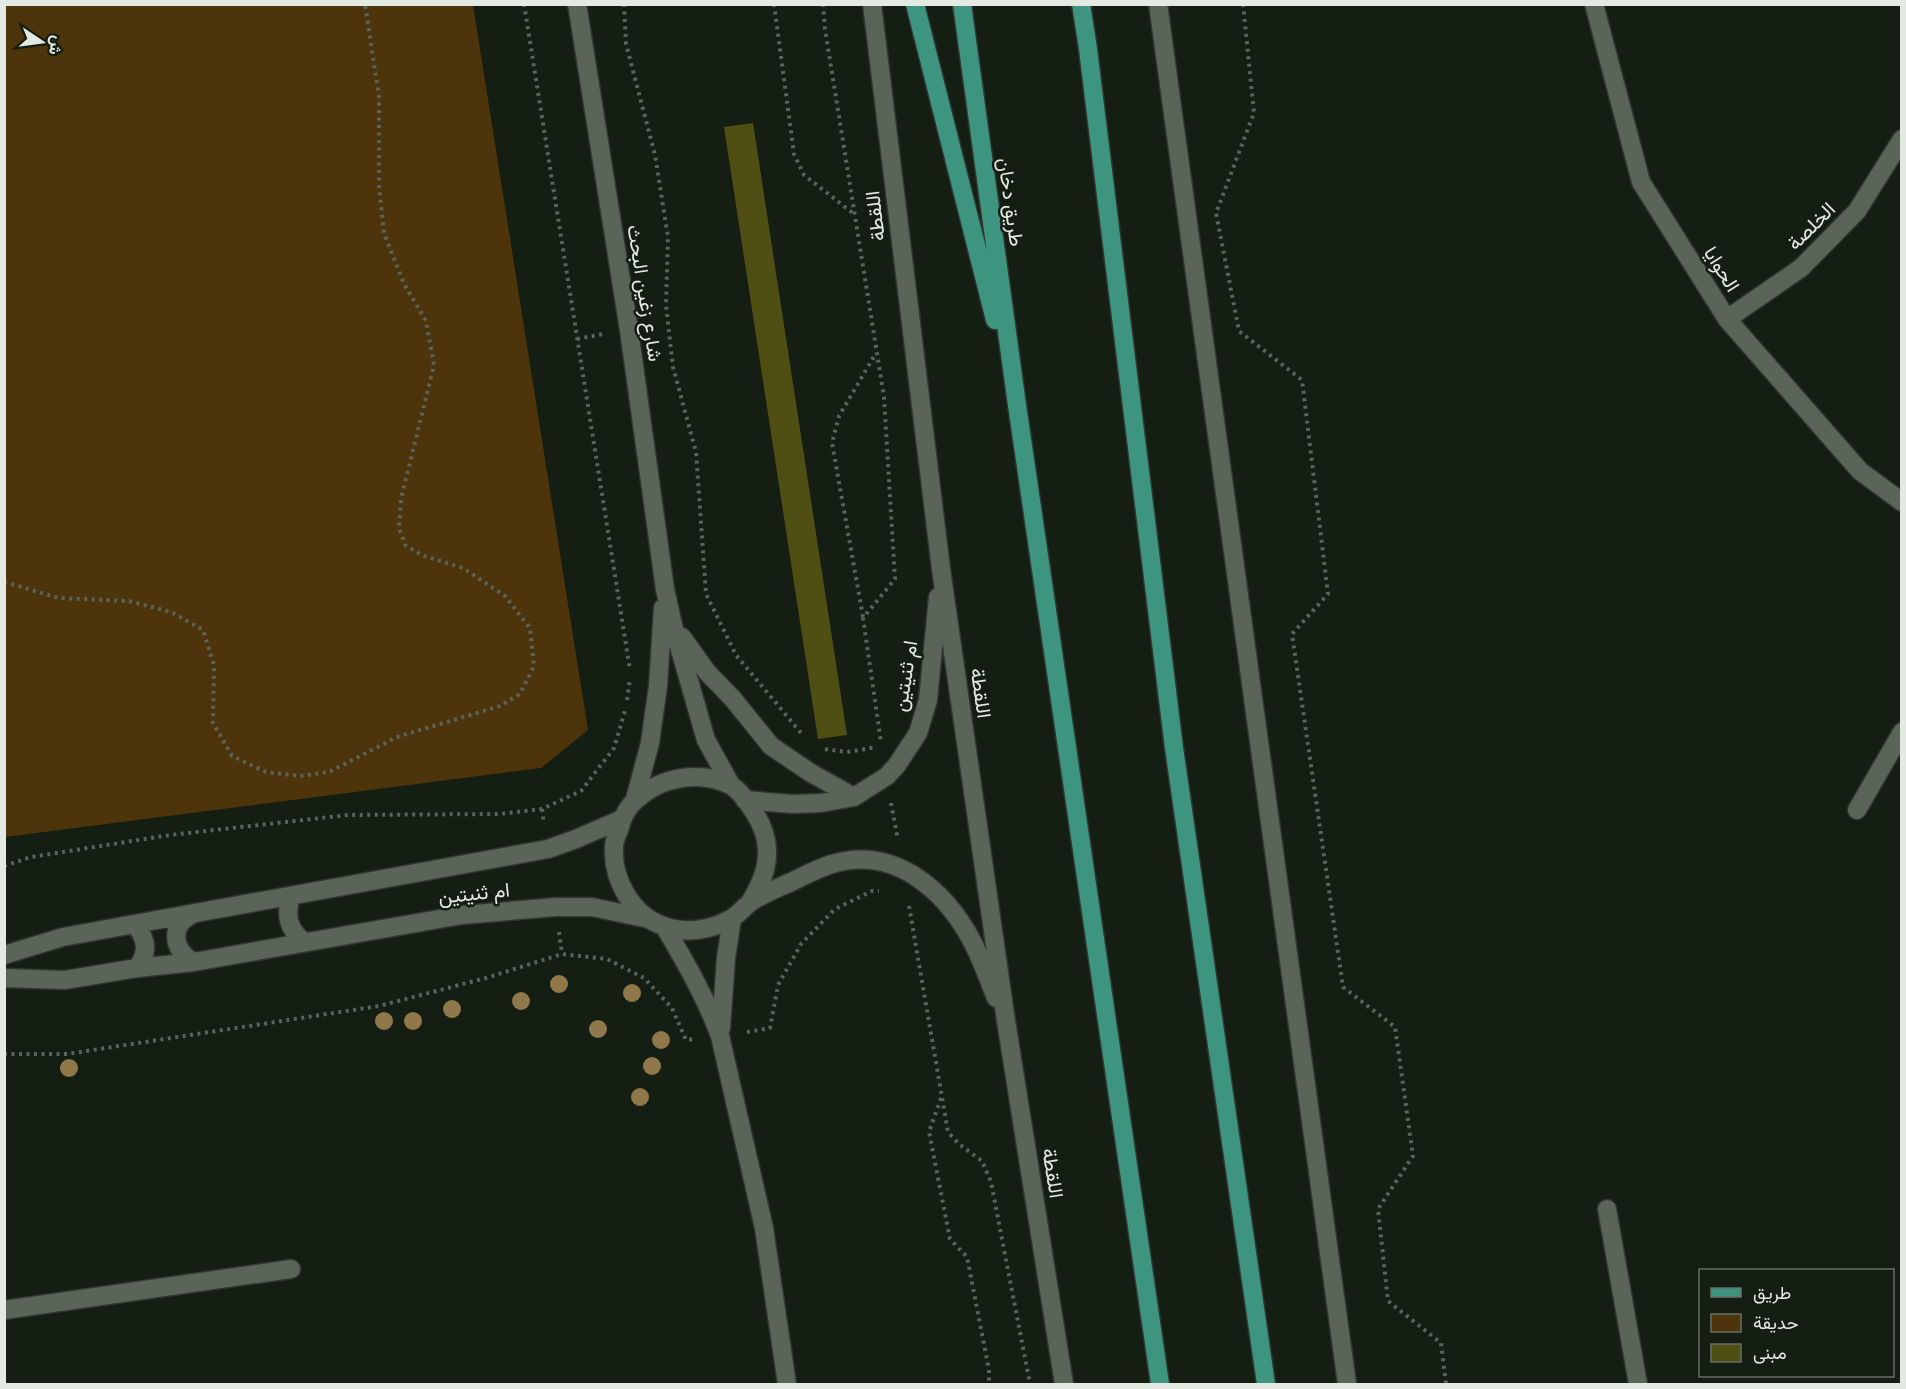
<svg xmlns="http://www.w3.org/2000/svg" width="1906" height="1389" font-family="Raleway,Vazirmatn,sans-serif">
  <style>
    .green { fill: #4d340a }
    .building { fill: #504f13 }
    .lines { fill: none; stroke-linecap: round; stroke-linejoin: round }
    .minor-casing { stroke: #2f352f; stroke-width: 21 }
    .major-casing { stroke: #2f352f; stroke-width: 21 }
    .path { stroke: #5b645a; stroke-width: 4; stroke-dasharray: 3 4.5; stroke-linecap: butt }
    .minor { stroke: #596557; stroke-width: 18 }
    .major { stroke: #3d957f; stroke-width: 18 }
    .tree { fill: #90784b }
    .labels { text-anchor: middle; stroke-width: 5; stroke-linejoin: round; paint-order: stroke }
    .street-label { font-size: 20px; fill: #e3eae2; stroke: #141e13 }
  </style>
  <rect width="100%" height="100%" fill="#141e13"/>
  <!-- green -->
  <path class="green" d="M4,5H473L588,730L541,768L5,837Z"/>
  <!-- building -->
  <path class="building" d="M753,123L847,735L818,739L724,127Z"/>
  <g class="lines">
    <!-- minor casing -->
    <g class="minor-casing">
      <path id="minor" d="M577,4L629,330L665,589L673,625L706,740L731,785
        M872,4L941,569L1006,1021L1064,1384
        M1158,4L1347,1384
        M1594,4L1641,182L1727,319L1860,471L1902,502
        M1727,319L1801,268L1857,211L1902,139
        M682,637L707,672L733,699L771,746L811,773L854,797
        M635,799L650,743L658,686L663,608
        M745,800L792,804L821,803L854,797L887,776L897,765L918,733L928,700L938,597
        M1857,810L1902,732
        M291,896C285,916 288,929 304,942
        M751,901C760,885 768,869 767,850C767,837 761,823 754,812C748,803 740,790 730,785C700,770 661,777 637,799C628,806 622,818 619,830C617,835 614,841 614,847C612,879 632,916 664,926C686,934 709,930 729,920C739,915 745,905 754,900C765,893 778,888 791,882C804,876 818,868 832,864C895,845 946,891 973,943C982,961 989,980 996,998
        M134,924C147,938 149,952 137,968
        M664,926C686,963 705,996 720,1036L764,1228L787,1384
        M4,955L63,937L548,849L576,839L622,819
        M194,962C171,950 169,923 195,913
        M4,978L65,980L137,968L194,962L462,915L556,907H592L649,919
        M721,1028L726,958L732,919
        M1607,1209L1638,1384
        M4,1310L291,1269"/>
    </g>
    <!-- major casing -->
    <g class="major-casing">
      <path id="major" d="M915,4L995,320
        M962,4L1017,405L1160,1384
        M1081,4L1088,49L1174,748L1266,1384"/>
    </g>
    <!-- path -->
    <path class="path" d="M524,4L630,670
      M624,4L626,44L655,155L668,237L666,305L673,367L696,452L706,594L736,655L801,733
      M774,4L794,154L804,175L854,214
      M823,4L825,29L884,397L895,579L863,618L881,742
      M1243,4L1254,113L1216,213L1239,331L1302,380L1328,594L1292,634L1343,987L1395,1027L1413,1156L1378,1209L1388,1301L1441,1343L1446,1384
      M577,339L603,334
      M4,582L59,598L129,601L171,612L203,630L214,665L213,723L232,756L266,772L300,776L329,772L397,737L500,706L520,694L534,666L530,628L505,596L463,568L424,556L406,546L399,528L401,499L434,365L426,321L404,284L384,233L379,186V97L365,4
      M863,617L832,443L839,416L876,353
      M627,700L630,678
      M825,749L847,752L877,747
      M891,803L898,840
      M542,809L544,824
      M4,866L31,857L170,835L348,815L499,814L542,809L581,791L614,748L626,707
      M909,906L948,1132L959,1144L982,1161L991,1182L1030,1384
      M559,932L562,954
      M747,1032L770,1028L778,985L801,944L835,909L872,891H879
      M4,1054H67L379,1006L486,978L562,954L607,959L644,978L672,1008L686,1040L695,1039
      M941,1098L929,1132L950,1239L967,1257L989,1370V1384"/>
    <!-- minor -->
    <use href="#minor" class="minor"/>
    <!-- major -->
    <use href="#major" class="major"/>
  </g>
  <!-- trees -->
  <g class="tree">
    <circle cx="559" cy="984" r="9"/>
    <circle cx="632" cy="993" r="9"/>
    <circle cx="521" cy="1001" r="9"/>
    <circle cx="452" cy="1009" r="9"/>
    <circle cx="384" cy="1021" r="9"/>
    <circle cx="413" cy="1021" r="9"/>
    <circle cx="598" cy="1029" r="9"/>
    <circle cx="661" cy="1040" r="9"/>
    <circle cx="652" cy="1066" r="9"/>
    <circle cx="69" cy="1068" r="9"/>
    <circle cx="640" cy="1097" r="9"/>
  </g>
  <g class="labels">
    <!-- street labels -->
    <g class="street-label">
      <text transform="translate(1011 202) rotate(82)" y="7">طريق دخان</text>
      <text transform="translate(875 216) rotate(-97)" y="7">اللقطة</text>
      <text transform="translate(1811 226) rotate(-45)" y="7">الخلصة</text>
      <text transform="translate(1722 269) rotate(58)" y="7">الحوايا</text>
      <text transform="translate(645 293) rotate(81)" y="7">شارع زغين البحث</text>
      <text transform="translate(905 676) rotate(-81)" y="7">ام ثنيتين</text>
      <text transform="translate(981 693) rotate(82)" y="7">اللقطة</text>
      <text transform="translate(474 893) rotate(-6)" y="7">ام ثنيتين</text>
      <text transform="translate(1053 1173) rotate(81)" y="7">اللقطة</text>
    </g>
  </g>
  <!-- border -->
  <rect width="1906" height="1389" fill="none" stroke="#e3eae2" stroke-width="12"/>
  <!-- legend -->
  <rect x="1699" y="1269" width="195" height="108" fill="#141e13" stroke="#677066" stroke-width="1.5"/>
  <rect x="1711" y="1288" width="30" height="9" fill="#3d957f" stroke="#677066" stroke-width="1.5"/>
  <text x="1753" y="1299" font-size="18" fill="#e3eae2">طريق</text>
  <rect x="1711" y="1314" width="30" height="18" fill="#4d340a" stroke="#677066" stroke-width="1.5"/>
  <text x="1753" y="1329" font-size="18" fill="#e3eae2">حديقة</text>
  <rect x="1711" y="1344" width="30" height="18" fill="#504f13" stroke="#677066" stroke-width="1.5"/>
  <text x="1753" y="1359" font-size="18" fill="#e3eae2">مبنى</text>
  <!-- north arrow -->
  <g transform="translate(42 42) rotate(103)" stroke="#141e13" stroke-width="4.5" paint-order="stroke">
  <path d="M0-4.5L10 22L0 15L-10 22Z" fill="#e3eae2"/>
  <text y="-9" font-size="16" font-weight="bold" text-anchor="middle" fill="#e3eae2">ش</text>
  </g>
</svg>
